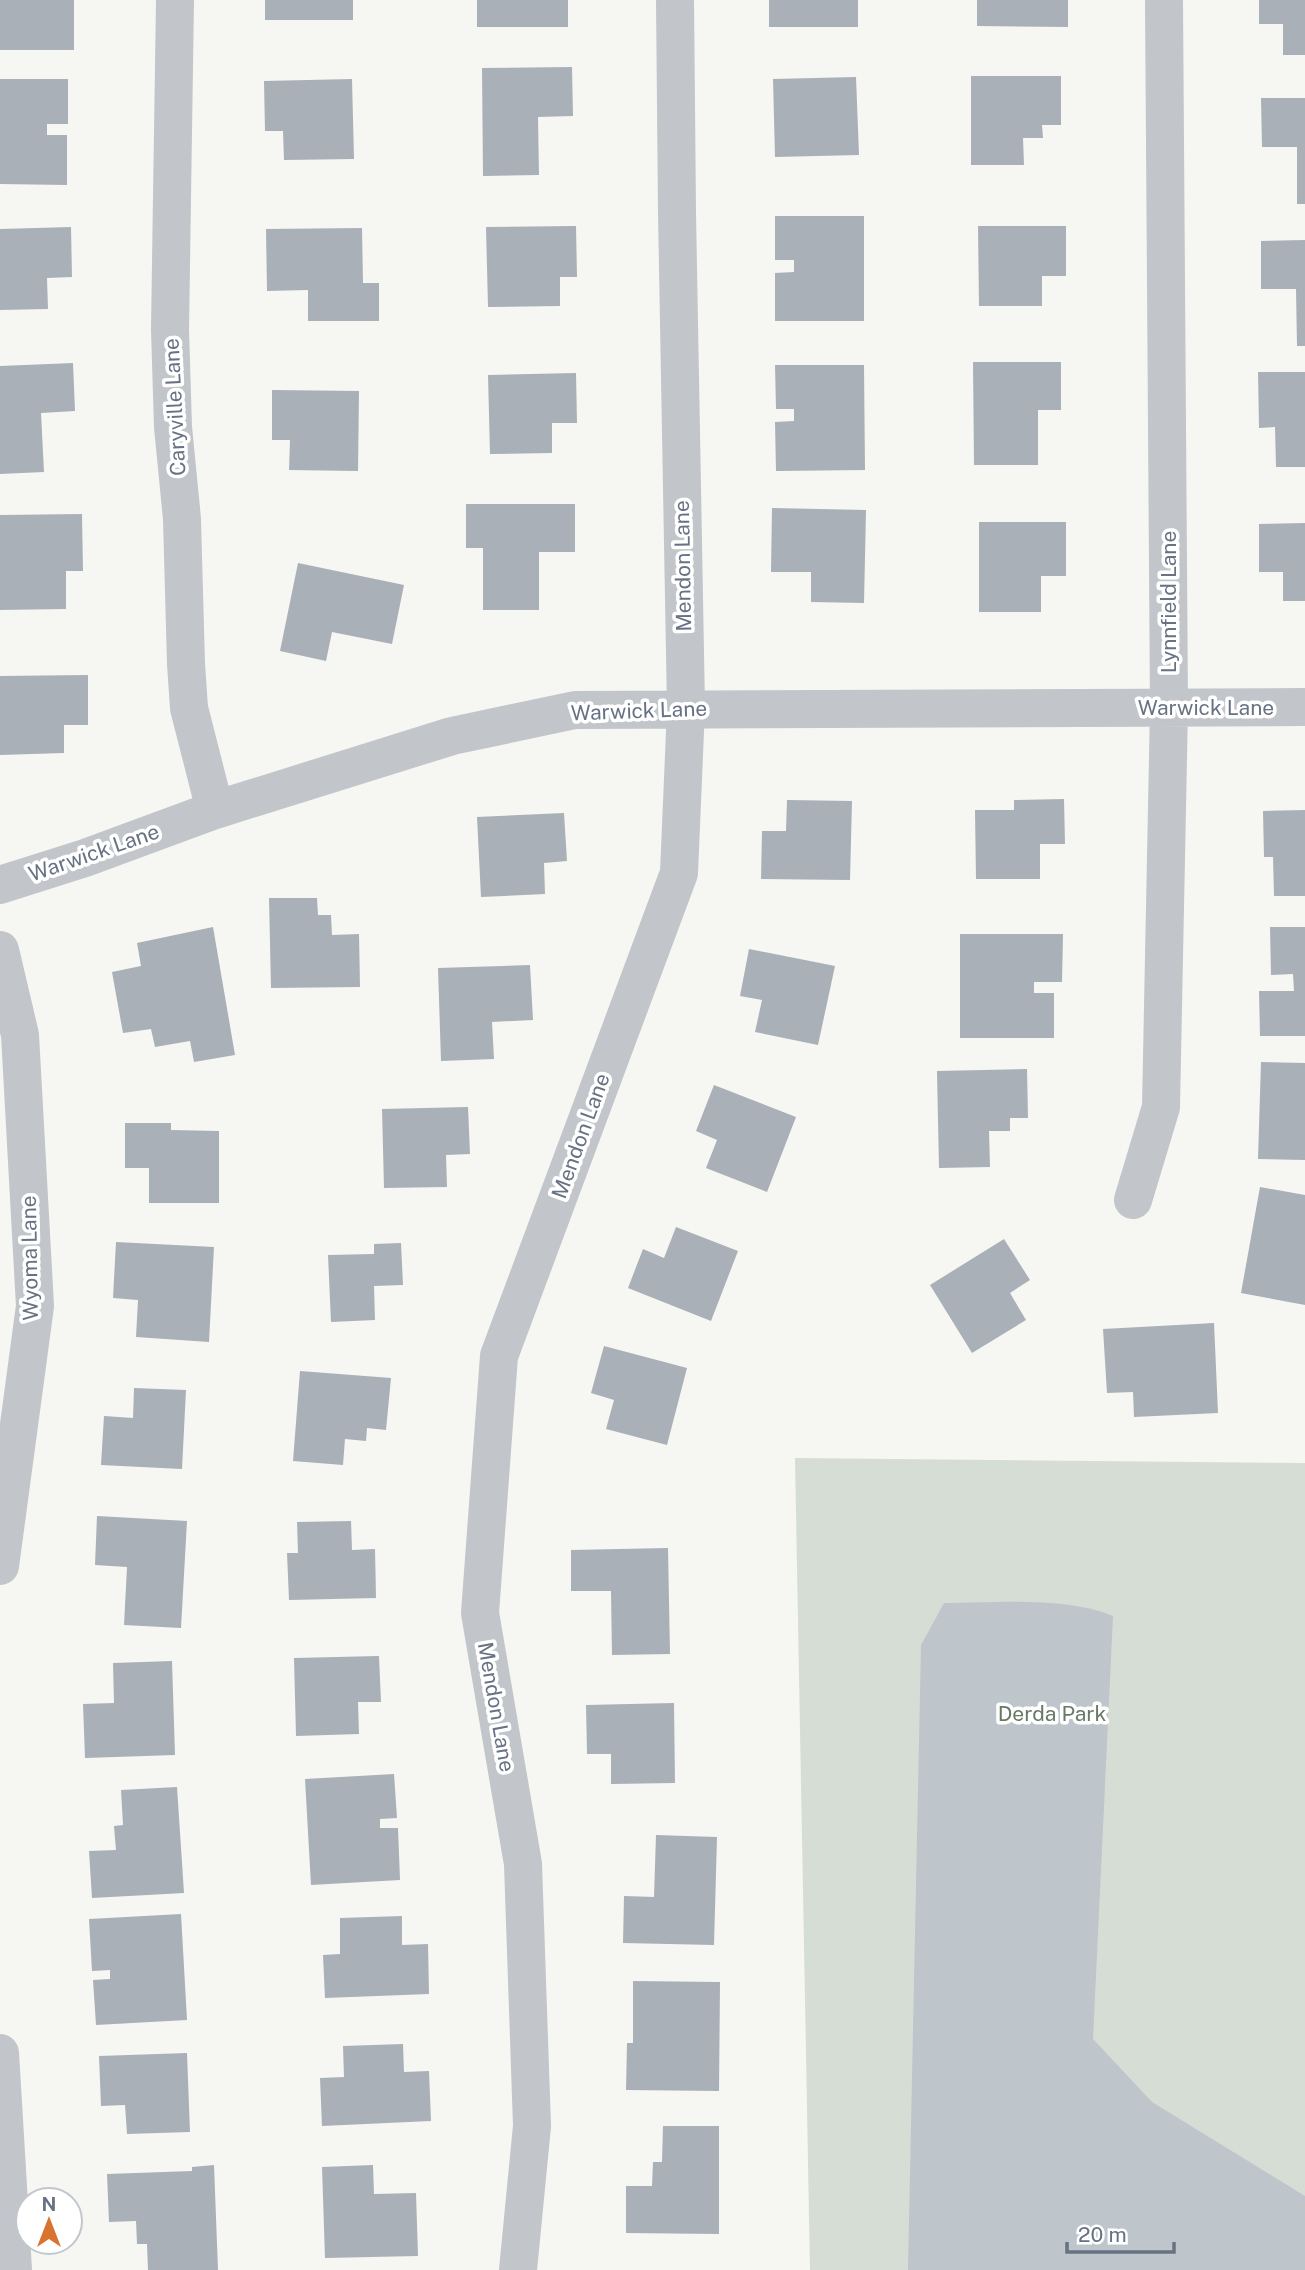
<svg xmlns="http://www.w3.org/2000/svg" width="1305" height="2270" font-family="'Public Sans',sans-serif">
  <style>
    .green { fill: #d6ddd5 }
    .water { fill: #bec5cb }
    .building { fill: #aab0b7 }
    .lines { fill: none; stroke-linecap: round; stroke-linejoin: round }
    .minor { stroke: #c2c5c9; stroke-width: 38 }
    .labels { text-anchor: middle; stroke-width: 7; stroke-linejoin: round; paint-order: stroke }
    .street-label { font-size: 21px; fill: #677283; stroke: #fff }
    .park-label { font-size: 21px; fill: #667a65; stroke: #fff }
  </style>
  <rect width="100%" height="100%" fill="#f6f6f3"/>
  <!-- green -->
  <path class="green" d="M795,1458L1305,1463V2270H810Z"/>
  <!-- water -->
  <path class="water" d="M944,1603C996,1603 1064,1596 1113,1616L1093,2039L1152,2102L1305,2196V2270H908L921,1645Z"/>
  <!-- building -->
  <path class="building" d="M0,0H74V50H0Z
    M265,0H353V20H265Z
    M477,0H568V27H477Z
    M769,0H858V27H769Z
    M977,0H1068V27L977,26Z
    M1259,0H1305V55H1283V24H1259Z
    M572,67L573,116L538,117L539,175L483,176L482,68Z
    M971,76H1061V125H1042L1043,138H1023L1024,165H971Z
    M856,77L859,155L775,157L773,79Z
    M0,79H68V124H47V135H67V185L0,184Z
    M352,79L354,159L284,160L283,131H265L264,81Z
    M1261,98H1305V204H1297V147H1262Z
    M775,216H864V321H775V273L794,272V260H775Z
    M576,226L577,277H560V306L488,307L486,227Z
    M978,226H1066V276H1042V306H979Z
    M71,227L72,277L47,278L48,309L0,310V229Z
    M362,228L363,283H379V321H308V290L267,291L266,229Z
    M1305,240V346H1297L1296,289H1261V241Z
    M973,362H1061V410H1038V465H974Z
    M73,363L75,411L41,413L44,472L0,474V366Z
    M775,365H864L865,470L776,471L775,422L794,421V409H776Z
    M1258,372H1305V467H1276L1275,427L1259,428Z
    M576,373L577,423H552V453L490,454L488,375Z
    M272,390L359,391L358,471L289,470L290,440H272Z
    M466,504H575V552H539V610H483V548H466Z
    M772,508L866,510L864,603L811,602V572H771Z
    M82,514L83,571H66V609L0,610V515Z
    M979,522H1066V576H1041V612H979Z
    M1305,523V601H1283V572H1259V524Z
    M298,563L404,585L392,644L332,632L326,661L280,651Z
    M88,675V725H64V753L0,755V676Z
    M1064,799L1065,844H1040V879H976L975,810H1014V800Z
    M787,800L852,801L850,880L761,879L762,831H786Z
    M1305,810V896H1274L1273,857H1264L1263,811Z
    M564,813L567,861L544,863L545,894L481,897L477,817Z
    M269,898H317L318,915H331L332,935L359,934L360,987L271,988Z
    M213,927L235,1055L194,1062L190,1041L155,1047L151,1029L123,1033L112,972L141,966L137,943Z
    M1270,927H1305V1036H1260L1259,991H1294L1293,974L1271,975Z
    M960,934H1063L1062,982H1034V993H1054V1038H960Z
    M749,949L835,966L818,1045L755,1032L762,1000L740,996Z
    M530,965L533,1020L492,1022L494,1059L441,1061L438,968Z
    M1261,1062L1305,1063V1160L1258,1159Z
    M1027,1069L1028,1118H1010V1131H989L990,1167L939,1168L937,1071Z
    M714,1085L796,1117L767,1192L706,1168L717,1140L696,1131Z
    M468,1107L470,1154L446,1155L447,1187L384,1188L382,1109Z
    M125,1123H171V1130L219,1131V1203H149V1168H125Z
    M1260,1187L1305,1195V1305L1241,1293Z
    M676,1227L738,1251L711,1321L628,1288L643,1249L664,1258Z
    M1004,1239L1030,1280L1010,1293L1026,1320L972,1353L930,1285Z
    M116,1242L214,1247L209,1342L136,1337L138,1300L113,1298Z
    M401,1243L403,1285L374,1286L375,1320L331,1322L328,1255L374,1254V1244Z
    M1214,1323L1218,1413L1134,1417L1133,1392L1107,1393L1103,1329Z
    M604,1346L687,1368L667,1445L606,1429L614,1400L591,1393Z
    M300,1371L391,1378L386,1430L367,1428L366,1441L345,1439L343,1465L293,1461Z
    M134,1388L186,1390L182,1469L101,1465L104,1416L133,1418Z
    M97,1516L187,1521L181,1628L124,1625L127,1567L95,1565Z
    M351,1521L352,1550L375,1549L376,1598L289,1600L287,1553H298L297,1522Z
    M668,1548L670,1654L612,1655L611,1591H571V1550Z
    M379,1656L381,1702H358L359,1734L296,1736L294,1658Z
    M172,1661L175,1755L85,1758L83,1704L114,1703L113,1663Z
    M674,1703L675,1783L611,1784V1754H587L586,1705Z
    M394,1774L397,1818L380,1819V1828H398L400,1880L311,1885L305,1779Z
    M177,1787L184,1893L92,1898L89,1851L116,1850L114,1826L123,1825L121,1790Z
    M656,1835L717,1837L714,1945L623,1943L624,1896L654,1897Z
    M181,1914L187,2020L96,2025L93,1980L110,1979V1970L92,1971L89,1919Z
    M402,1916V1945L428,1944L429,1994L325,1998L323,1955L340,1954V1918Z
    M633,1981L720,1982L719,2091L626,2090L627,2043H633Z
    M403,2044L404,2072L429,2071L431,2121L322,2126L320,2078L344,2077L343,2046Z
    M187,2053L190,2132L127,2134L125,2105L101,2106L99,2056Z
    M663,2126H719V2234L626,2233V2186H652L653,2162H662Z
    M214,2165L218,2270H148L147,2244H137L136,2221L109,2222L107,2174L192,2171V2167Z
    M373,2165L374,2194L416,2193L418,2256L325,2258L322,2167Z"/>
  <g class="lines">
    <!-- minor -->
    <path class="minor" d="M175,0L170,330L173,427L182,519L186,664L189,708L215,810
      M0,885L85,858L215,810L452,736L575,710L1305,707
      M0,950L20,1035L35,1306L0,1566
      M1133,1200L1161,1107L1169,708L1164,0
      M0,2053L13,2270
      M518,2270L532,2126L523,1864L480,1613L499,1356L679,873L686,708L677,212L675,0"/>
  </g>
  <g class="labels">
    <!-- street labels -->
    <g class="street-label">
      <text transform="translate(175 407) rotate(-93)" y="7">Caryville Lane</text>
      <text transform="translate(683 566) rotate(-91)" y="7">Mendon Lane</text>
      <text transform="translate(1169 602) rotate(-90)" y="7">Lynnfield Lane</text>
      <text x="1206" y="715">Warwick Lane</text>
      <text transform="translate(639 711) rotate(-2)" y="7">Warwick Lane</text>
      <text transform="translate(94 853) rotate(-19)" y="7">Warwick Lane</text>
      <text transform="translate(581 1136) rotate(-70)" y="7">Mendon Lane</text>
      <text transform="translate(30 1258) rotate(-91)" y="7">Wyoma Lane</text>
      <text transform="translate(496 1707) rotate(80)" y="7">Mendon Lane</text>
    </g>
    <!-- park labels -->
    <g class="park-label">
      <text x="1052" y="1721">Derda Park</text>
    </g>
  </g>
  <!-- north arrow -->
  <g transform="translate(49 2221)"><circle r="33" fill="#ffffff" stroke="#c2c7cd" stroke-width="2"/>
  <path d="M0-5L12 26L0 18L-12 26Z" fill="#d97330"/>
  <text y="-10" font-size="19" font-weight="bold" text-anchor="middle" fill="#677283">N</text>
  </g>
  <!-- scale -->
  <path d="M1067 2242v10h107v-10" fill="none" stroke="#677283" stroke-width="3.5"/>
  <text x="1078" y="2242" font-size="21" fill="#677283" stroke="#ffffff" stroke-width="5" paint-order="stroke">20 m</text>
</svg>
